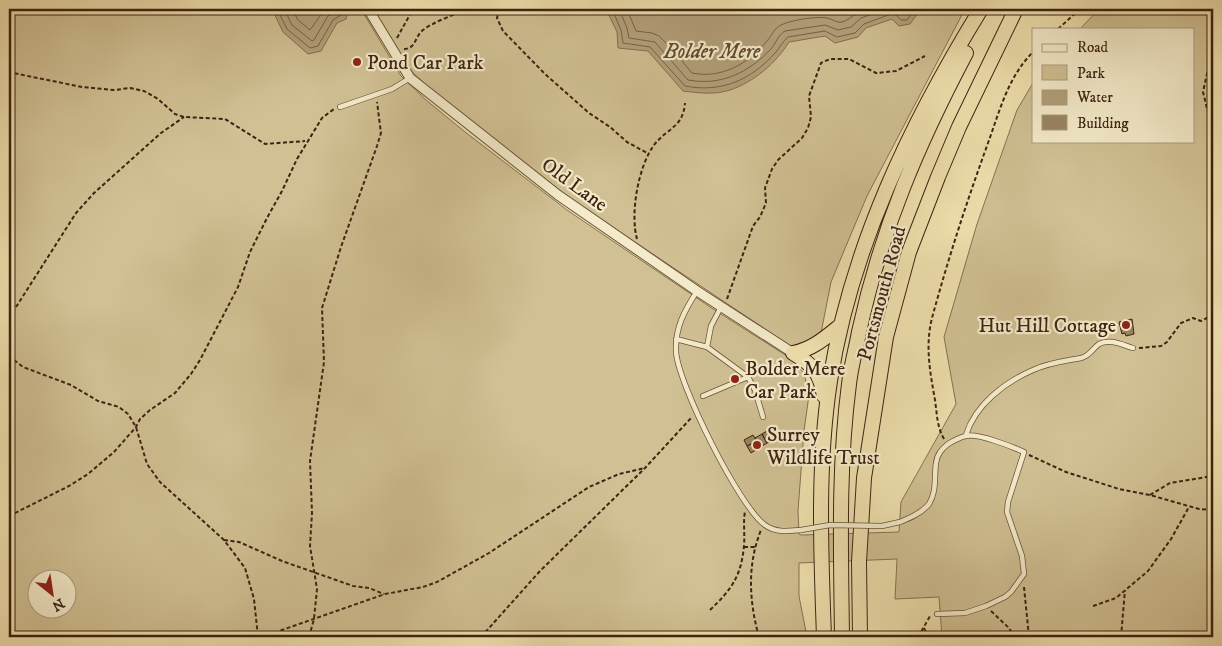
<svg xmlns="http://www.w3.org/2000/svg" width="1222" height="646" font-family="'IM FELL DW Pica',serif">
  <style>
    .green { fill: #d0c093; stroke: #867153; fill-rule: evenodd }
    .water { fill: #b29f79; stroke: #836d50 }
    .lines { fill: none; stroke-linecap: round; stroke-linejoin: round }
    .shore { stroke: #786046; stroke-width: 1 }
    .building { fill: #998563; stroke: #3d2213 }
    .service-casing { stroke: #69523a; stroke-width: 6 }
    .minor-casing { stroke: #69523a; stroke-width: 11 }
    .trunk-casing { stroke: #3d2213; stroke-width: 16 }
    .path { stroke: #3d2213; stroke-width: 2; stroke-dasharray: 4 2.5; stroke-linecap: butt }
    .service { stroke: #f4ebca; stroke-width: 4.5 }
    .minor { stroke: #f4ebca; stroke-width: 9 }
    .trunk { stroke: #eee0ad; stroke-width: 14 }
    .service-bridge-casing { stroke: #69523a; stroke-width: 6; stroke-linecap: butt }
    .service-bridge { stroke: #f4ebca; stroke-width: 4.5 }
    .poi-dot { fill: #8f2418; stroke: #f4ebca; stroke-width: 2 }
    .labels { text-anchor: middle; stroke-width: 4.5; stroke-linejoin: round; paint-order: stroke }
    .poi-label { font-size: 20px; fill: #3d2213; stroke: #f4ebca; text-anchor: start }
    .street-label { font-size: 20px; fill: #3d2213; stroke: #f4ebca }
    .water-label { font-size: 21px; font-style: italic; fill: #604832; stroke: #f4ebca }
  </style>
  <rect width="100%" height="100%" fill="#eee0ad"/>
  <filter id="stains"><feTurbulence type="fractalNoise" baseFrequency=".004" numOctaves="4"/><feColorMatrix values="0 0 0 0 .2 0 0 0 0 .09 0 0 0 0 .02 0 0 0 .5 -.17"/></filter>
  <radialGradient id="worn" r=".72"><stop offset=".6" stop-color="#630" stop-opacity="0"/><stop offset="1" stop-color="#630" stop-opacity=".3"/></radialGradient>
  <!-- green -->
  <path class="green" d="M9,9H361L401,76L426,100L465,132L567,210L710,307L790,358L804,373L809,395L804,431L798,511L799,534L801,535L899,532L901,502L956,404L944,337L977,224L1017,110L1033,83V141H1193V29H1080L1099,9H1213V637H942L939,597L895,599L897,559L799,563V596L807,637H9ZM38,578H68V608H38Z
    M373,9H965L867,196L831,282L821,333L805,344L792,347L572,200L427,86L407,67Z"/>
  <!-- water -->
  <path class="water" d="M272,9H348L346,19L337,23L321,51L308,54L283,32Z
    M606,9H921L910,24L899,26L892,19L866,28L858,37L835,43L825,36L789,42C776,63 754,82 730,90C715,95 698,93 683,91L648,51L618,48L617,32Z"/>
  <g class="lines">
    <!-- shore -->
    <path class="shore" d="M277,9L287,29L310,48L318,46L333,20L341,15L343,9
      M284,9L292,25L312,41L314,40L328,16L337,9
      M292,9L298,20L310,30L325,9
      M612,9L621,30L623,43L650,47L685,86C722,93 751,80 776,52C780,47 783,41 788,37L825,31L837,37L855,33L864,24L891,14L896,15L901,20H907L915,9
      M619,9L627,28L629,38L655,42L688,80C721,86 748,73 771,49C776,43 778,35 785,31L825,25L838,30L851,27L861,18L886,9
      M627,9L636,31L652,33L659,36L671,48L692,73C721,79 748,64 766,42C772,36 774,28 781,25C791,20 817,16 827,18C833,19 836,23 842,22C850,20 856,12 865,9"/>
  </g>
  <!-- building -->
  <path class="building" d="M1132,319L1134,334L1126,336L1125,333L1122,334L1119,322Z
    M770,429L776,439L767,443L762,434Z
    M762,434L767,443L751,453L747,446L757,441L755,438Z
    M753,435L757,441L747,446L744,440Z"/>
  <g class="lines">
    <!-- service casing -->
    <g class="service-casing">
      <path id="service" d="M340,107L392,89L410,78
        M697,291C685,310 675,327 676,351C677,382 740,508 765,525C776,533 788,531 801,530
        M676,339L707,347L748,377L755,390L763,417
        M707,347L711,326L721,307
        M703,396L748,377
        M966,435C975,405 1005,382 1033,370C1048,363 1065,361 1081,358C1090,356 1092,349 1099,344C1109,338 1123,345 1133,348
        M900,522C910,518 922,513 929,504C937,491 934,477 936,463C937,454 942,449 948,444C953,441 960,437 966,436C978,433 1013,447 1024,452L1008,502L1007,512L1022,556L1024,574L1011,592L1005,597L986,606L965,613L937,614"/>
    </g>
    <!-- minor casing -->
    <g class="minor-casing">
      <path id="minor" d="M368,9L410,78L558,195L697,291L793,353"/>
    </g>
    <!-- trunk casing -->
    <g class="trunk-casing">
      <path id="trunk" d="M793,353C813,365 820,372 824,396
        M793,353C813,349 825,338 841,325
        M824,637C821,552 817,466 830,381C851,247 911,123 981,9
        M842,637C841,552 838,468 849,384C851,366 856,349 859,332C881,230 918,144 966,53
        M860,637L859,562L864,478L886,337L909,252L938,177L959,127L1016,9"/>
    </g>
    <!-- path -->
    <path class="path" d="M499,9L497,18L503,31L545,74L589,113L610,127L627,142L649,154
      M1058,29L1080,9
      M397,38L413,9
      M1213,47L1203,92L1213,133
      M404,49C416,49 415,36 423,30C433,22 456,14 468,9
      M9,76L13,73L82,87L114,90L130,88L144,91L158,99L175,114L184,117L225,119L265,144L305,141
      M637,239C630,214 638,167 654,145C667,128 683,128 685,103
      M727,299L753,226L760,217L766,203L765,188L772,169L778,160L802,138L808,128L811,117L809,96L821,63L830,59H849L876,73L896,71L925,56
      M9,318L76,213L94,193L161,133L184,117
      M1139,348L1161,346L1167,342L1181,323L1193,318L1201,321L1207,318L1213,300
      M9,356L23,367L71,385L98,401L119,407L128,414L136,427L147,464L160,482L224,540L245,568L254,599L258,637
      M944,439C937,427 937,414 935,400C930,372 925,346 932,318C948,259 967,201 988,143C1000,110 1008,77 1033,52
      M1029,455L1066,472L1119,489L1150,495L1199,509L1213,510
      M1150,495L1170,483L1213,476
      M9,516L69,486L88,474L114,452L136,427L140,419L150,410L175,393L191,374L200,360L238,287L250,252L267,218L282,191L297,159L322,118L334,109
      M224,540L239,542L282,561L353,586L369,588L384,594
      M744,547H755
      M1024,587L1029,637
      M1093,606L1116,598L1148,571L1171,539L1189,507
      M710,610C731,590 741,577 744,546C745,534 743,523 745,511
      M991,611L1009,628L1014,637
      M924,628L928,637
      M262,637L385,594L423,587L437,582L489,553L589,487L619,474L645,468
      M309,637L314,619L317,589L310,546L312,513L310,461L324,362L322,308L341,247L377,146L381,133L377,102
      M481,637L540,571L645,468L692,417
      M759,637C749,601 747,565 761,530
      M903,637L921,632L930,616
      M1121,637L1125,590"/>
    <!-- service -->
    <use href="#service" class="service"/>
    <!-- minor -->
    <use href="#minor" class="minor"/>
    <!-- trunk -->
    <use href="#trunk" class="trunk"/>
    <!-- service-bridge casing -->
    <g class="service-bridge-casing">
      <path id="service-bridge" d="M801,530L830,525L882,526L900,522"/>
    </g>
    <!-- service-bridge -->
    <use href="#service-bridge" class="service-bridge"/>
  </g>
  <!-- markers -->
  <g class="poi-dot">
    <circle cx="357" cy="62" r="5"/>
    <circle cx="1126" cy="325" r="5"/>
    <circle cx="735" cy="379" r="5"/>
    <circle cx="757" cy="445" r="5"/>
  </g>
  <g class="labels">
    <!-- poi labels -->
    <g class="poi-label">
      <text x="367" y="69">Pond Car Park</text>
      <text x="1116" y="332" text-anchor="end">Hut Hill Cottage</text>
      <text x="745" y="375">Bolder Mere<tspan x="745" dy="23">Car Park</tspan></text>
      <text x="767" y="441">Surrey<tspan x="767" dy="23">Wildlife Trust</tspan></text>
    </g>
    <!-- street labels -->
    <g class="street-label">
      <text transform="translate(575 184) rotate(36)" y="7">Old Lane</text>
      <text transform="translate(881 293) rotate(-75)" y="7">Portsmouth Road</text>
    </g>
    <!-- water labels -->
    <g class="water-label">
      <text x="712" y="58">Bolder Mere</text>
    </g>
  </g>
  <!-- margin -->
  <rect width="1222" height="646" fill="none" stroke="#eee0ad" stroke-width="30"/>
  <rect x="10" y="10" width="1202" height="626" fill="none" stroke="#3d2213" stroke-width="2.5"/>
  <rect x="15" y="15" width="1192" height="616" fill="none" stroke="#3d2213"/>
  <!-- legend -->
  <rect x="1032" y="28" width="162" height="115" fill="#f4ebca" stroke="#ab9b81"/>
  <rect x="1042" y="44" width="25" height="8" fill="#f4ebca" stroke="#ab9b81"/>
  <text x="1077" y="52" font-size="15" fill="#3d2213">Road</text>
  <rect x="1042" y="65" width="25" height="15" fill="#d0c093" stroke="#ab9b81"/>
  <text x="1077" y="78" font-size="15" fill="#3d2213">Park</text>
  <rect x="1042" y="90" width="25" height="15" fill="#b29f79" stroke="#ab9b81"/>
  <text x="1077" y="102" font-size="15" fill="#3d2213">Water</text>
  <rect x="1042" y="115" width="25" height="15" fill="#998563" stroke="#ab9b81"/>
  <text x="1077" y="128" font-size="15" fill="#3d2213">Building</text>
  <!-- north arrow -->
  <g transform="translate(52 594) rotate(150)"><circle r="24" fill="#f4ebca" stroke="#ab9b81"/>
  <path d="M0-4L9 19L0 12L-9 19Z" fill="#8f2418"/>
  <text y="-8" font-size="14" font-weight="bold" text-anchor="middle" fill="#3d2213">N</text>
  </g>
  <rect width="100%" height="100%" filter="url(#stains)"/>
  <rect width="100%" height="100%" fill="url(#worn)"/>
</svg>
